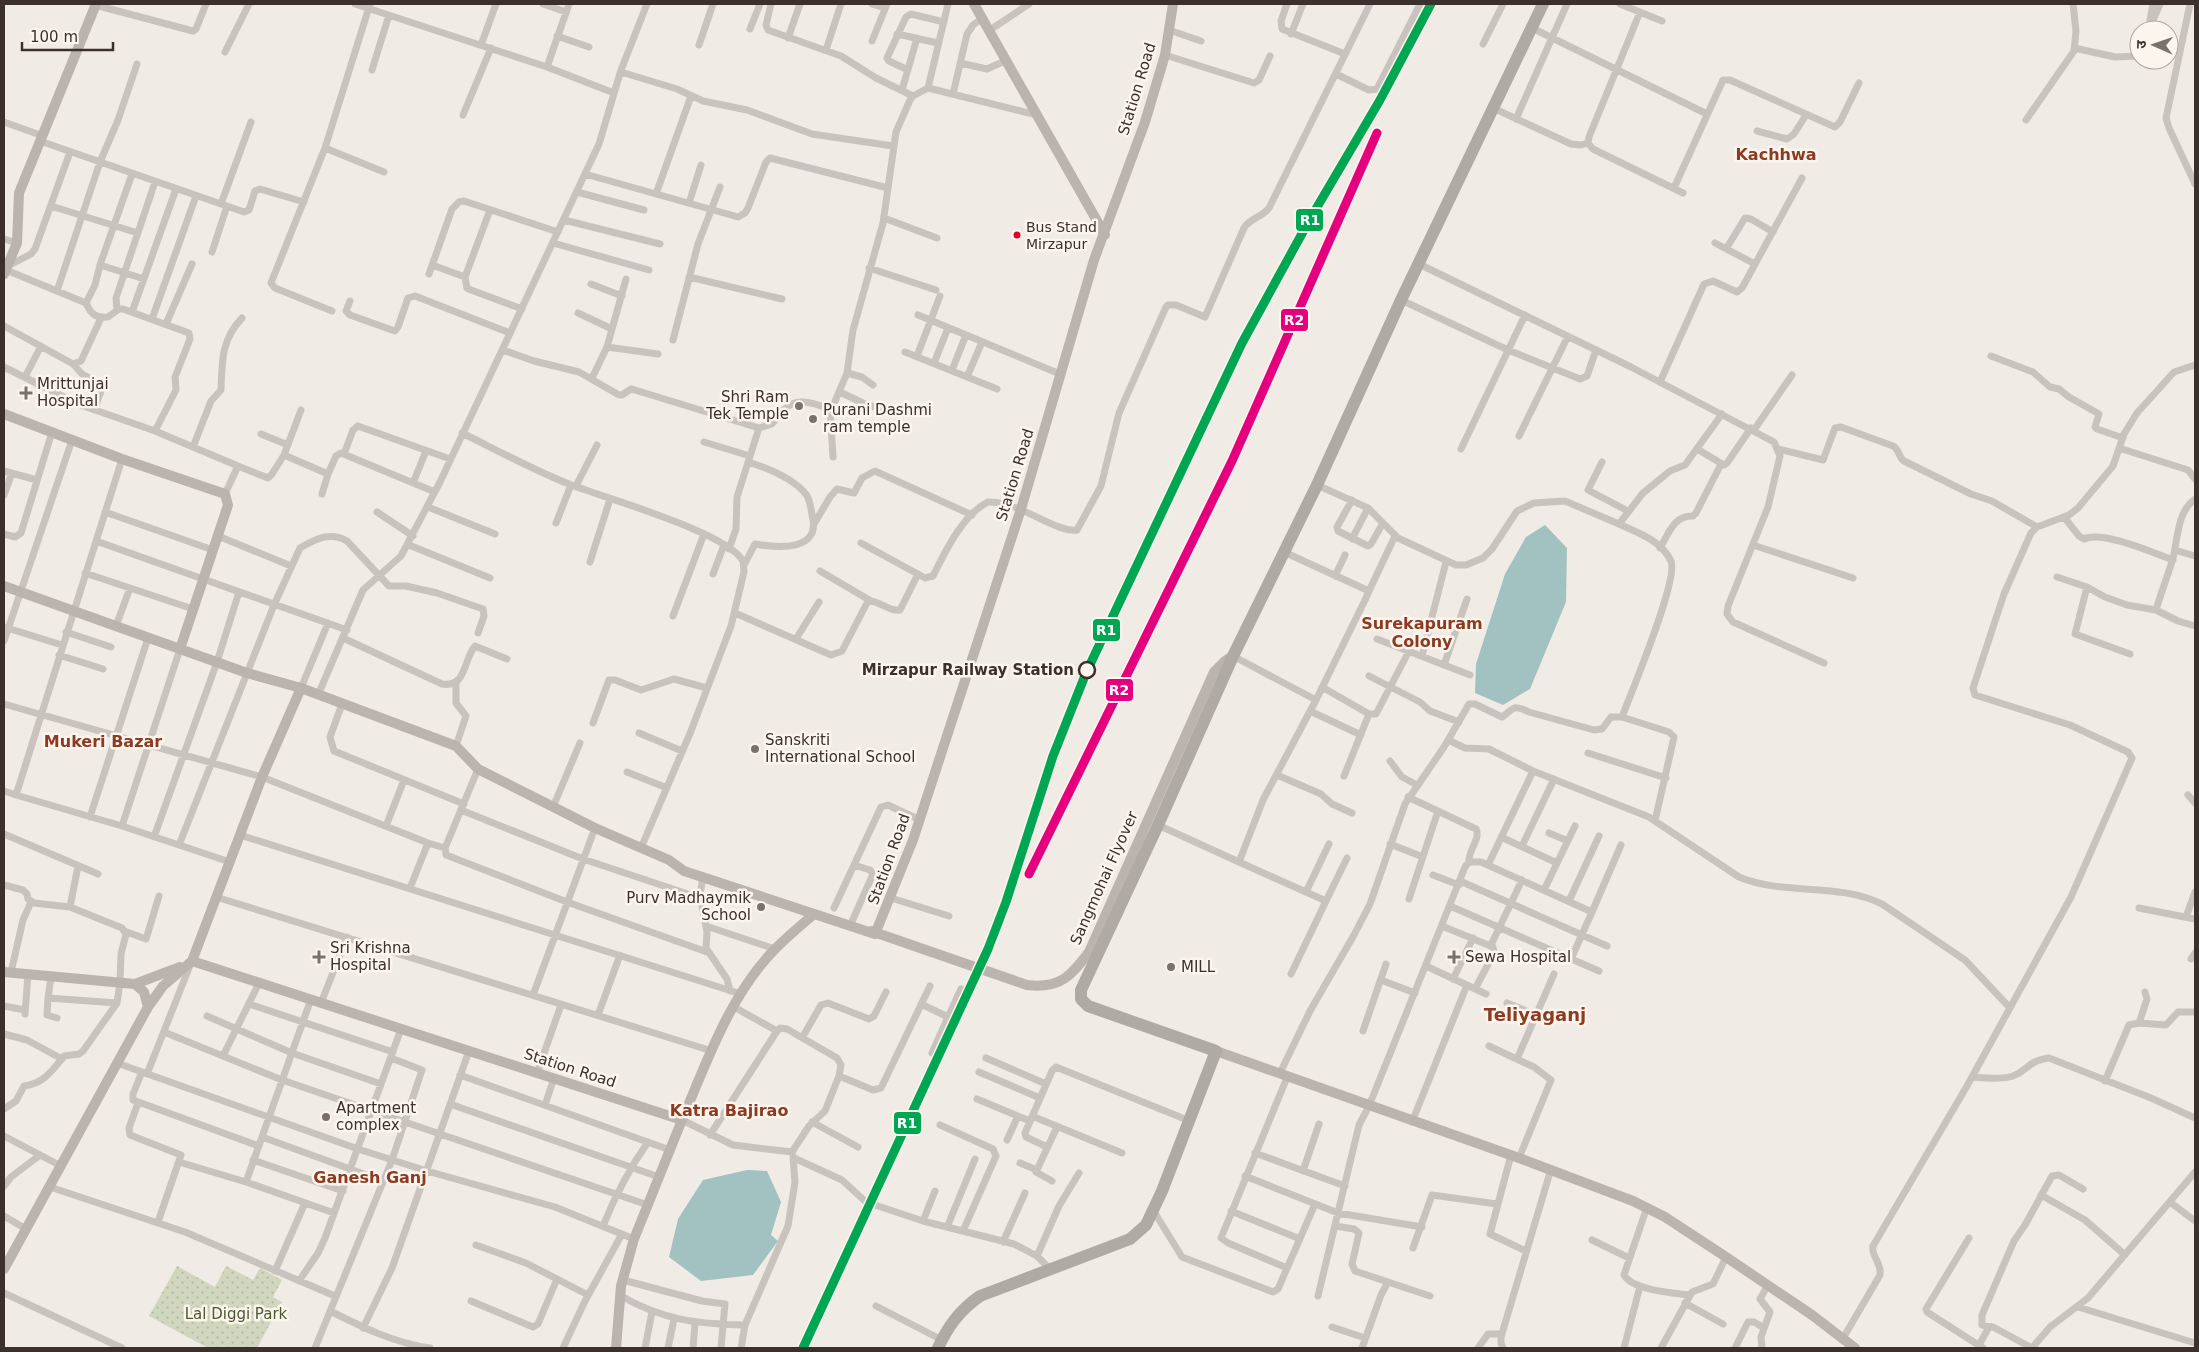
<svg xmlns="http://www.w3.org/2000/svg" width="2199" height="1352" font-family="'DejaVu Sans','Noto Sans Devanagari',sans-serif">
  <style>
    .park { fill: url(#park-dots) }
    .water { fill: #a1c2c1 }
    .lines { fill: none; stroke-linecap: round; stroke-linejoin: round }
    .street { stroke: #c9c3be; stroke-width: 7 }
    .secondary { stroke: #bab3ae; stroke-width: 10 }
    .highway { stroke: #afaaa4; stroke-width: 12 }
    .rail-1-casing { stroke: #fbf5ee; stroke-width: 12 }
    .rail-2-casing { stroke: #fbf5ee; stroke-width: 12 }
    .rail-1 { stroke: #00a651; stroke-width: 9 }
    .rail-2 { stroke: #e5007d; stroke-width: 9 }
    .bus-dot { fill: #e4002b; stroke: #fbf5ee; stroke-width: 2 }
    .poi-dot { fill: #7a716c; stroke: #fbf5ee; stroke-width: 2 }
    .stop-dot { fill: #fbf5ee; stroke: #3b302b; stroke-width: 2.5 }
    .labels { text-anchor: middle; stroke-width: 5; stroke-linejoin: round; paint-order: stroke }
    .bus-label { font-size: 14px; fill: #3b302b; stroke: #fbf5ee; text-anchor: start }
    .street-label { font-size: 15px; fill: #3b302b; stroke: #fbf5ee }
    .poi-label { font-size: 15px; fill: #3b302b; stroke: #fbf5ee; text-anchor: start }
    .stop-label { font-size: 15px; font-weight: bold; fill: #3b302b; stroke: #fbf5ee; text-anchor: end }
    .park-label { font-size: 15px; fill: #4a5a2e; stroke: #fbf5ee }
    .neighbourhood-label { font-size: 16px; font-weight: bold; fill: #8c3b22; stroke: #fbf5ee }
    .quarter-label { font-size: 18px; font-weight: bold; fill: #8c3b22; stroke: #fbf5ee }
    .line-badge { stroke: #fbf5ee; stroke-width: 2 }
    .badge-label { font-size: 14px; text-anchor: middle; font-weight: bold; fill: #fff }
  </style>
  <defs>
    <pattern id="park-dots" width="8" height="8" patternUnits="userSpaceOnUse" patternTransform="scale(1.25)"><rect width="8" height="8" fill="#d1d6bf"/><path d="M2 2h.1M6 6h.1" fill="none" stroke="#b4b8a4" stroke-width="1.8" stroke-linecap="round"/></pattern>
  </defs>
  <rect width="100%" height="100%" fill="#f0ebe5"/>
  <!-- park -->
  <path class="park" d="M177,1266L215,1287L226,1266L253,1280L260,1268L282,1280L273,1297L282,1302L257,1348H208L149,1316Z"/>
  <!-- water -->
  <path class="water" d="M1545,525L1567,548L1566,602L1530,689L1503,705L1475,693L1476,664L1505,574L1526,537Z
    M747,1170L767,1171L781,1202L771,1235L778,1241L753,1275L701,1281L669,1257L678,1219L703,1180Z"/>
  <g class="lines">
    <!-- street -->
    <path class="street" d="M355,4L547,67L614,93
      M543,4L566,12
      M771,4L766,25L768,30L841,56L876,78L913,96
      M872,4L885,8
      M948,4L928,88L1037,115
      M1287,4L1281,21L1282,29L1345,54
      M1620,4L1662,21
      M2190,4L2166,118L2169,128L2195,184
      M95,5L193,31L196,29L206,4
      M1640,12L1589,137L1588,143L1593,149L1683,193
      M2150,20L2153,4
      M1532,28L1707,114
      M750,29L760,4
      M990,30L1029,4
      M1169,30L1201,41
      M2149,30L2160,4
      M897,34L938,43
      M1291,34L1303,4
      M557,36L589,47
      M788,38L800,4
      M872,41L887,4
      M1483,44L1503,4
      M481,45L496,4
      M699,45L713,4
      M2074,48L2115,57L2139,56
      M826,50L841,4
      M225,52L249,4
      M1165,55L1254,83L1259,80L1270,56
      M960,63L987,69L1007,60
      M547,67L569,4
      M372,70L389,15
      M908,70L889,61L887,58L906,17L911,14L944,22
      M621,72L677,89L703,101L747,110L812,134L893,146
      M1336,74L1369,90L1377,89L1420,4
      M902,90L917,38
      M953,94L967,34L973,25L983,18
      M1493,108L1571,144L1581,145L1588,143
      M463,115L491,48
      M1516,119L1567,4
      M2026,120L2074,51L2076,31L2073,4
      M4,122L43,136
      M1757,131L1787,139L1794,134L1806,115
      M40,141L244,212L249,210L255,191L260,189L304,202
      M325,148L384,172
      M585,174L738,217L745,213L748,208L766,162L770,158L888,188
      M1674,188L1723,80H1730L1835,127L1840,122L1859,83
      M577,192L644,210
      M656,194L691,96
      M689,203L701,165
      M221,204L251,122
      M51,206L138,233
      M490,210L465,277L467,288L471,290L522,309
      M884,218L937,238
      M564,220L660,244
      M4,239L17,243
      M553,243L649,270
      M1715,243L1755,264
      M1726,249L1745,218L1751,219L1773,232
      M212,252L227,206
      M1419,264L1631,367L1774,442L1780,456L1768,507L1728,606L1727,614L1733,622L1824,663
      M100,265L144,279
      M432,265L465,277
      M8,266L31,254L35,249L70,152
      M869,268L936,290
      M6,270L86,303L95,285L100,265L132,174
      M429,274L452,209L459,202L464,201L558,232
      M689,277L782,299
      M591,284L622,296
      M57,291L100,162L118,120L137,64
      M1401,300L1508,350L1580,379L1587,376L1596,350
      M350,301L346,311L350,315L392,330L395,331L398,327L408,298L415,296L510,333
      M86,303C91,314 95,318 108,317L119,309H123L189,333L190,339L175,377L176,390L155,431
      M117,310L116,298L155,182
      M332,311L275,288L271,283L325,148L370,4
      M132,312L176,189
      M578,313L612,329
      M918,315L1060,374
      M152,319L196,196
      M166,324L192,264
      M4,326L73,364L81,361L101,318
      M673,340L698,244L720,187
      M607,347L658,354
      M503,350L534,361L579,372L619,395H622L631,389L635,390L759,428L772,424C786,405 793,397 818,405C824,407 828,409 833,406L847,373L853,330L883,223L896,132L910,100L913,96L928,88
      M905,352L997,389
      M917,356L940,296
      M1991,356L2033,372L2050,387L2059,389L2069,397L2099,414L2095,427L2097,429L2123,438
      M934,363L948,328
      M73,364L82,374L100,384L101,391L94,410
      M4,367L78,404L155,431L238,466
      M952,370L966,335
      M847,373L862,377L873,385
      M25,377L41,346
      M967,377L982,342
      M592,378L607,347L626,279
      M1660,382L1704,284L1713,281L1737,292L1742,288L1802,178
      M840,392L867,405L903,413
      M830,408L833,457
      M1754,430L1792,375
      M462,433C497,450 533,470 569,484C604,498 727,532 743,561L744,572L731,626L691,731L641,848
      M261,434L288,445
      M1519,436L1568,336
      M704,442L750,456
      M193,447L211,401L221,390C222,362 221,340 242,318
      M2119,448L2188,470L2195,479
      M1461,449L1525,315
      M1697,449L1724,465L1727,463L1751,428
      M1778,449L1823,460L1835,428L1841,427L1893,446C1900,450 1898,457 1904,461L1971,494L1992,501L2037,527
      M344,454L353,430L358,426L450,459
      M284,455L301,410
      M122,459L16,795L122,826L230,862
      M1602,462L1588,490L1628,511
      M4,471L37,480
      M413,483L426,451
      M1317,485L1368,508L1398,538L1456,565H1466L1483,558L1492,549L1517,511L1534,503L1565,501L1619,524L1643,493L1670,471L1685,465L1722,414
      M576,486L597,445
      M225,494L238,466L268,478L272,474L284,455L328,474L336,456L341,453L435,492
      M322,494L328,474
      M4,495L12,473
      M1352,500L1337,527L1338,531L1368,546L1371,544L1383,523
      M428,507L495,534
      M105,512L213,550
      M377,512L413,536
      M2064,517L2079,536L2084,539C2102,530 2154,553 2173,560
      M556,523L571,485
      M814,524L830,497L837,489L854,493L862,478L875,471L972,515
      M4,534L15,537L21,533L52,432
      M218,536L291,566
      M1352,539L1368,508
      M96,541L347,630
      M861,543L925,578L933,576C945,552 963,514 988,502C1019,501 1056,533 1077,530L1101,486L1119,413L1166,307L1168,305H1176L1205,317L1244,228C1250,218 1261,218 1269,208L1370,4
      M409,545L490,578
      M1753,545L1853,578
      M1660,548C1669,533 1674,515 1693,516L1696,513L1721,464
      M729,549L736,529L737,497L759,428
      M2175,550L2195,556
      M590,562L610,499
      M744,565L755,544C778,548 822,552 812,515C811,508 810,498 805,493C791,477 767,468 748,462
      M820,571L871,601
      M85,573L193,609
      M713,574L724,545
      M1335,576L1345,555
      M2057,577L2087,587L2105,597L2127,605L2156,610L2178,621L2195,626
      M2087,587L2075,634L2130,654
      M1369,591L1395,536
      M2156,610C2161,593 2168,575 2173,558C2178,538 2177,512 2195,499
      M735,613L831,655L842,651L868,601C879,600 889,612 900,610L918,574
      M673,616L704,534
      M116,626L130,588
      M4,627L62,645
      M66,632L111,647
      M343,638L442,684C467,688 463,660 475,646L507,659
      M796,639L819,602
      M1377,639L1470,675
      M4,641L72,440
      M59,655L103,669
      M1233,656L1316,700
      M1422,656L1446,562
      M1444,665L1467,599
      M1369,676L1420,702L1430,711L1459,722
      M456,683V703L466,716L456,746
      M1322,687L1369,714H1376L1409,651
      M301,688L328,623
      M318,695L363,590L401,556L440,482L599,144L621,70L647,4
      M4,704L262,777L428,843L410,888
      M342,704L330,737L334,751L464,804
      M1310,711L1361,735
      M1622,717L1669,732L1674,737L1655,821
      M593,723L609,680H615L641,690L674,679L707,688
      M639,733L682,751
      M1448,740L1465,748L1489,749L1533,771L1649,817L1739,877C1785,896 1837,882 1882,904L1965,960L2010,1008
      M1588,753L1666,778
      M1390,761L1402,777L1417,785
      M478,769L445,848L446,855L567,902L707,952
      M627,772L667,788
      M1277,775L1321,794L1332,804L1352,813
      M1344,776L1369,714
      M4,791L16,795
      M2188,795L2195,803
      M1408,797L1476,829C1481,839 1468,850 1469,862
      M553,807L580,743
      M461,810L583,859L700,898
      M90,817L148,638
      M1158,825L1239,862L1263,800L1316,700L1365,600L1369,591L1284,552
      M122,826L180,649
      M386,826L404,780
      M1549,833L1568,841
      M4,834L98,874
      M240,835L741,994
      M154,837L217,662L239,592
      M1501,837L1557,863
      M428,843L445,848
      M1390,844L1423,857
      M179,845L274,605L300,548C315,539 331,531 347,541L389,586H406L437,593L483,609L484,616L478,633
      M1522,846L1554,779
      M1239,862L1326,901L1291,974
      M1488,865L1533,771
      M1433,875L1459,885
      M703,878L700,894L707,932L706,948L727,979L730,991
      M1460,881L1607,946
      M4,885L23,890L27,894L28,899L34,903L70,907
      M1544,890L1575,826
      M1306,892L1329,844
      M216,897L712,1051
      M891,898L949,916
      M1409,899L1438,811
      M1326,901L1347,858
      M1569,901L1599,836
      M1450,906L1599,971
      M834,908L854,865
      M2139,908L2195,919
      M2186,917L2195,892
      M706,926L775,949
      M850,926L873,874L870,870L854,865L881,807L888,805L920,820
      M1442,926L1493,947L1494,953L1475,989
      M124,931L146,939L159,896
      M1491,945L1522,880
      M1571,959L1592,912
      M2191,959L2195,953
      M1426,966L1486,994
      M11,972L23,920L31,902
      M51,977L48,998L117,1003
      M1453,979L1473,938
      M1381,980L1415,993
      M533,995L595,828
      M48,998L47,1015L57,1018
      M311,999L246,1182L334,1213
      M321,1003L347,937
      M1507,1003L1536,1015
      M249,1004L393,1052
      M921,1004L948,1017L961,989
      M4,1006L25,1010
      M25,1014L28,974
      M598,1015L620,955
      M207,1016L292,1053L381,1084
      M2139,1023L2147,999L2145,992
      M1363,1031L1386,964
      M164,1032L282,1080L648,1205
      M4,1034L27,1040L62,1059
      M802,1038L821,1005L828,1003L869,1019L874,1016L886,992
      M1489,1046L1534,1067L1551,1080L1519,1158
      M932,1053L948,1017
      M223,1056L259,983
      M986,1058L1046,1084
      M1517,1059L1554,974
      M117,1063L358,1149L427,1171L555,1207L634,1239
      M142,1072L133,1094V1100L259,1146
      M979,1072L1040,1098
      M537,1073L561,1005
      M1280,1073L1310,1011L1354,935L1370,904L1405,804L1444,747L1469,704H1475L1502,717C1515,708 1512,704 1529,712L1594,730L1602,729L1611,717H1622C1631,693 1679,579 1671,561C1661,540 1638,533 1619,524
      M147,1074L191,963
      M460,1075L670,1150
      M839,1076L873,1090L881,1088L930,986
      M1972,1077C1984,1078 2001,1080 2013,1076C2029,1070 2027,1061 2049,1058L2151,1098L2195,1118
      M2105,1081L2129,1025L2139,1023L2166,1025L2178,1012H2195
      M977,1099L1030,1121
      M138,1103L129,1128L130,1135L181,1155L158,1222
      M450,1104L659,1177
      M545,1105L554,1078
      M4,1109L16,1101L24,1086C43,1084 52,1071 64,1056L79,1054L83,1051L117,1003L120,983L121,954L126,934L122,928L70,907L78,866
      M1032,1116L1122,1153
      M682,1120L733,1145L792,1152L809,1126L825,1111L839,1076L841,1065L837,1058L787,1029L780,1028L777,1031
      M812,1122L858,1147
      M1412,1122L1467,985
      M940,1125L993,1149L996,1156L963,1231
      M710,1135L777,1031L734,1007
      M4,1136L61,1166
      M262,1137L383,1181
      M1007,1140L1018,1116
      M1047,1147L1026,1137L1025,1133L1052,1071L1056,1067L1190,1121
      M1255,1153L1345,1186
      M1511,1155L1490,1234L1526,1251
      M794,1158L842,1180L866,1202L923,1221L1014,1244L1037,1256L1050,1269
      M253,1160L343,1191
      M179,1162L246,1182
      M1020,1163L1037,1170
      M1303,1171L1319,1124
      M1245,1176L1338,1213L1422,1227
      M1052,1181L1036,1172L1057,1127
      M4,1186L11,1177L40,1155
      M50,1187L185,1232L335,1296
      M2041,1195L2085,1220L2125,1255
      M2170,1202L2195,1221
      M1647,1207L1624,1275C1632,1290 1674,1293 1689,1295
      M1153,1210L1182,1257L1273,1292L1278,1289L1315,1204
      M1231,1211L1300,1239
      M4,1216L26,1229
      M923,1221L935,1191
      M948,1225L975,1159
      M603,1226C615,1196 629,1169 648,1142
      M1335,1226L1354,1229L1359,1233L1352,1264L1355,1271L1430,1296
      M1969,1238L1926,1309L1927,1312L1983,1348
      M1592,1240L1629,1258
      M1003,1242L1025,1193
      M476,1245L526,1263L588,1295
      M1413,1248L1432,1195L1497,1204
      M1037,1256L1059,1206L1079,1173
      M1287,1268L1228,1243L1221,1238L1288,1075
      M275,1271L305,1203
      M623,1280L702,1301L725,1304L721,1348
      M299,1281L318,1253L325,1238L401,1029
      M4,1293L122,1348
      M621,1296C663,1320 697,1324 745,1325
      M1318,1296L1359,1125L1369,1106L1465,867L1469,862H1481L1592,912L1621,845
      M471,1301L533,1327L538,1324L557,1279
      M1685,1303L1723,1324
      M876,1306L942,1340
      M2078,1307L2195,1343
      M330,1311C362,1327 394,1343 430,1348
      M1332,1327L1365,1338
      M363,1328L392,1268L469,1051
      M1842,1340L1880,1275C1882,1263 1871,1257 1873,1246L1967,1086L2071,897L2132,758L2128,752L2070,725L1975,695L1973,688L2004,594L2031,533L2037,527L2069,515L2078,508L2113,466L2124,434L2137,413L2174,372L2195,365
      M1979,1345L1989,1327
      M315,1348L392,1160L422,1070L391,1058
      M563,1348L585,1301L622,1234
      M645,1348L652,1312
      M668,1348L674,1319
      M693,1348L695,1323
      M741,1348L745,1325L788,1226L795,1182L793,1156
      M1362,1348L1381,1295L1388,1282
      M1478,1348L1488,1334H1502
      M1503,1348L1501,1343V1337L1551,1169
      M1624,1348L1640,1286
      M1661,1348L1692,1292L1713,1284L1726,1257
      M1735,1348L1748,1322H1754L1764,1328
      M1762,1348L1761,1337L1770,1312L1760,1299L1768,1285
      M2032,1348L1993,1327L1982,1325V1315L2014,1241L2025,1225L2052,1176L2059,1175L2083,1189
      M2032,1348L2050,1327L2088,1298L2195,1172"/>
    <!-- secondary -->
    <path class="secondary" d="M974,4L1105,235
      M4,274L17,243L19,193L96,4
      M4,414L122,459L225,494L228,505L180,649
      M4,586L247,673L301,688L456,746L478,769L595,828L669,860L684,871L875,934L913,840L1021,509L1094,260L1145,122L1165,55L1173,4
      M871,931L1027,985C1060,989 1071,976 1089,952L1214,672L1225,661L1233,656
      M192,961L682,1120C707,1061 730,995 775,949C787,937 800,926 813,915
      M4,972L135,984L180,967
      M135,984L144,992L148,1007
      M1216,1051L1519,1158L1633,1201L1665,1217L1726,1257L1812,1315L1855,1348
      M4,1269L148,1007L163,986L192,961L262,777L301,688
      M616,1348L621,1286L634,1239L682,1120"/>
    <!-- highway -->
    <path class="highway" d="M938,1348C948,1326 960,1310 980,1296L1130,1239L1146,1225L1162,1191L1216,1051L1088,1006L1081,999V990L1158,825L1233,656L1317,485L1401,300L1543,4"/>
    <!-- rail-1 casing -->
    <g class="rail-1-casing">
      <path id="rail-1" d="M803,1348L988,949L1006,902L1053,756L1086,673L1242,343L1310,219L1380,100L1431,4"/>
    </g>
    <!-- rail-2 casing -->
    <g class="rail-2-casing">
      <path id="rail-2" d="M1029,874L1232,461L1377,133"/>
    </g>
    <!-- rail-1 -->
    <use href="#rail-1" class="rail-1"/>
    <!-- rail-2 -->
    <use href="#rail-2" class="rail-2"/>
  </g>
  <!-- markers -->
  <circle class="bus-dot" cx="1017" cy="235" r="4.5"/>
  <g class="poi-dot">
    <path d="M23.5 385.5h5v5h5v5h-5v5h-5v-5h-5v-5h5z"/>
    <circle cx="799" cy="406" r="5"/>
    <circle cx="813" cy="419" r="5"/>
    <circle cx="755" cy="749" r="5"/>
    <circle cx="761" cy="907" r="5"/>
    <path d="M316.5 949.5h5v5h5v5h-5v5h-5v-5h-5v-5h5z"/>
    <path d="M1451.5 949.5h5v5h5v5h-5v5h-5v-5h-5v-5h5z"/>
    <circle cx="1171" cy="967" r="5"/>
    <circle cx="326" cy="1117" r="5"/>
  </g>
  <circle class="stop-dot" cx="1087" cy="670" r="8"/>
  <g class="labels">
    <!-- bus labels -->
    <g class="bus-label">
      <text x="1026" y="232">Bus Stand<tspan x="1026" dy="17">Mirzapur</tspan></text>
    </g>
    <!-- street labels -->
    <g class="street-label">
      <text transform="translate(1137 89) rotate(-73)" y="5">Station Road</text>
      <text transform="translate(1015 475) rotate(-73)" y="5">Station Road</text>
      <text transform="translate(889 859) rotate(-70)" y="5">Station Road</text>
      <text transform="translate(1104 878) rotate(-66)" y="5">Sangmohai Flyover</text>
      <text transform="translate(570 1068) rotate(18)" y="5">Station Road</text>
    </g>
    <!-- poi labels -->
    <g class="poi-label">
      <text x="37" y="389">Mrittunjai<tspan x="37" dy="17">Hospital</tspan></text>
      <text x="789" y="402" text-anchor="end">Shri Ram<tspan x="789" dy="17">Tek Temple</tspan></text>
      <text x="823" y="415">Purani Dashmi<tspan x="823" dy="17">ram temple</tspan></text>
      <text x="765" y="745">Sanskriti<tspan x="765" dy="17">International School</tspan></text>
      <text x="751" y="903" text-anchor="end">Purv Madhaymik<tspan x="751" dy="17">School</tspan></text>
      <text x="330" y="953">Sri Krishna<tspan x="330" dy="17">Hospital</tspan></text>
      <text x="1465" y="962">Sewa Hospital</text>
      <text x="1181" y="972">MILL</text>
      <text x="336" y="1113">Apartment<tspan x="336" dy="17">complex</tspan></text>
    </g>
    <!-- stop labels -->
    <g class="stop-label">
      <text x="1074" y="675">Mirzapur Railway Station</text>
    </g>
    <!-- park labels -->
    <g class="park-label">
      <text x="236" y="1319">Lal Diggi Park</text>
    </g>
    <!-- neighbourhood labels -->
    <g class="neighbourhood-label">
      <text x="1776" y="160">Kachhwa</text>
      <text x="1422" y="629">Surekapuram<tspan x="1422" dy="18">Colony</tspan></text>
      <text x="103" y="747">Mukeri Bazar</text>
      <text x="729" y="1116">Katra Bajirao</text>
      <text x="370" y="1183">Ganesh Ganj</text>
    </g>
    <!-- quarter labels -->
    <g class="quarter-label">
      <text x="1535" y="1021">Teliyaganj</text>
    </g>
  </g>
  <g class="line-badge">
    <rect x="1295" y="208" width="29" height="24" rx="5" fill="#00a651"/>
    <rect x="1280" y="308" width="29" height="24" rx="5" fill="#e5007d"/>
    <rect x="1092" y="618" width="29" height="24" rx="5" fill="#00a651"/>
    <rect x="1105" y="678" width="29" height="24" rx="5" fill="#e5007d"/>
    <rect x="893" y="1111" width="29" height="24" rx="5" fill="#00a651"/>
  </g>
  <g class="badge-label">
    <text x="1310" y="225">R1</text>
    <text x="1294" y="325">R2</text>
    <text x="1106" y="635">R1</text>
    <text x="1119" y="695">R2</text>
    <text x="907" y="1128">R1</text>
  </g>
  <!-- border -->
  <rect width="2199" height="1352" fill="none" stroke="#3b302b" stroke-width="10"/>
  <!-- north arrow -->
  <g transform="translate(2154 45) rotate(272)"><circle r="24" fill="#fbf5ee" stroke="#aea6a0"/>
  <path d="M0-4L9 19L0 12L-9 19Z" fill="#7a716c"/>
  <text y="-8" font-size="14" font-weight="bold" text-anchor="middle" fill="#3b302b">उ</text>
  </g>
  <!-- scale -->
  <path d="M22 42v8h91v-8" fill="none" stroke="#3b302b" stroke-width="2.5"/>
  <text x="30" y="42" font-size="15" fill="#3b302b" stroke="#fbf5ee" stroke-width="4" paint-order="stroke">100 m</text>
</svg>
